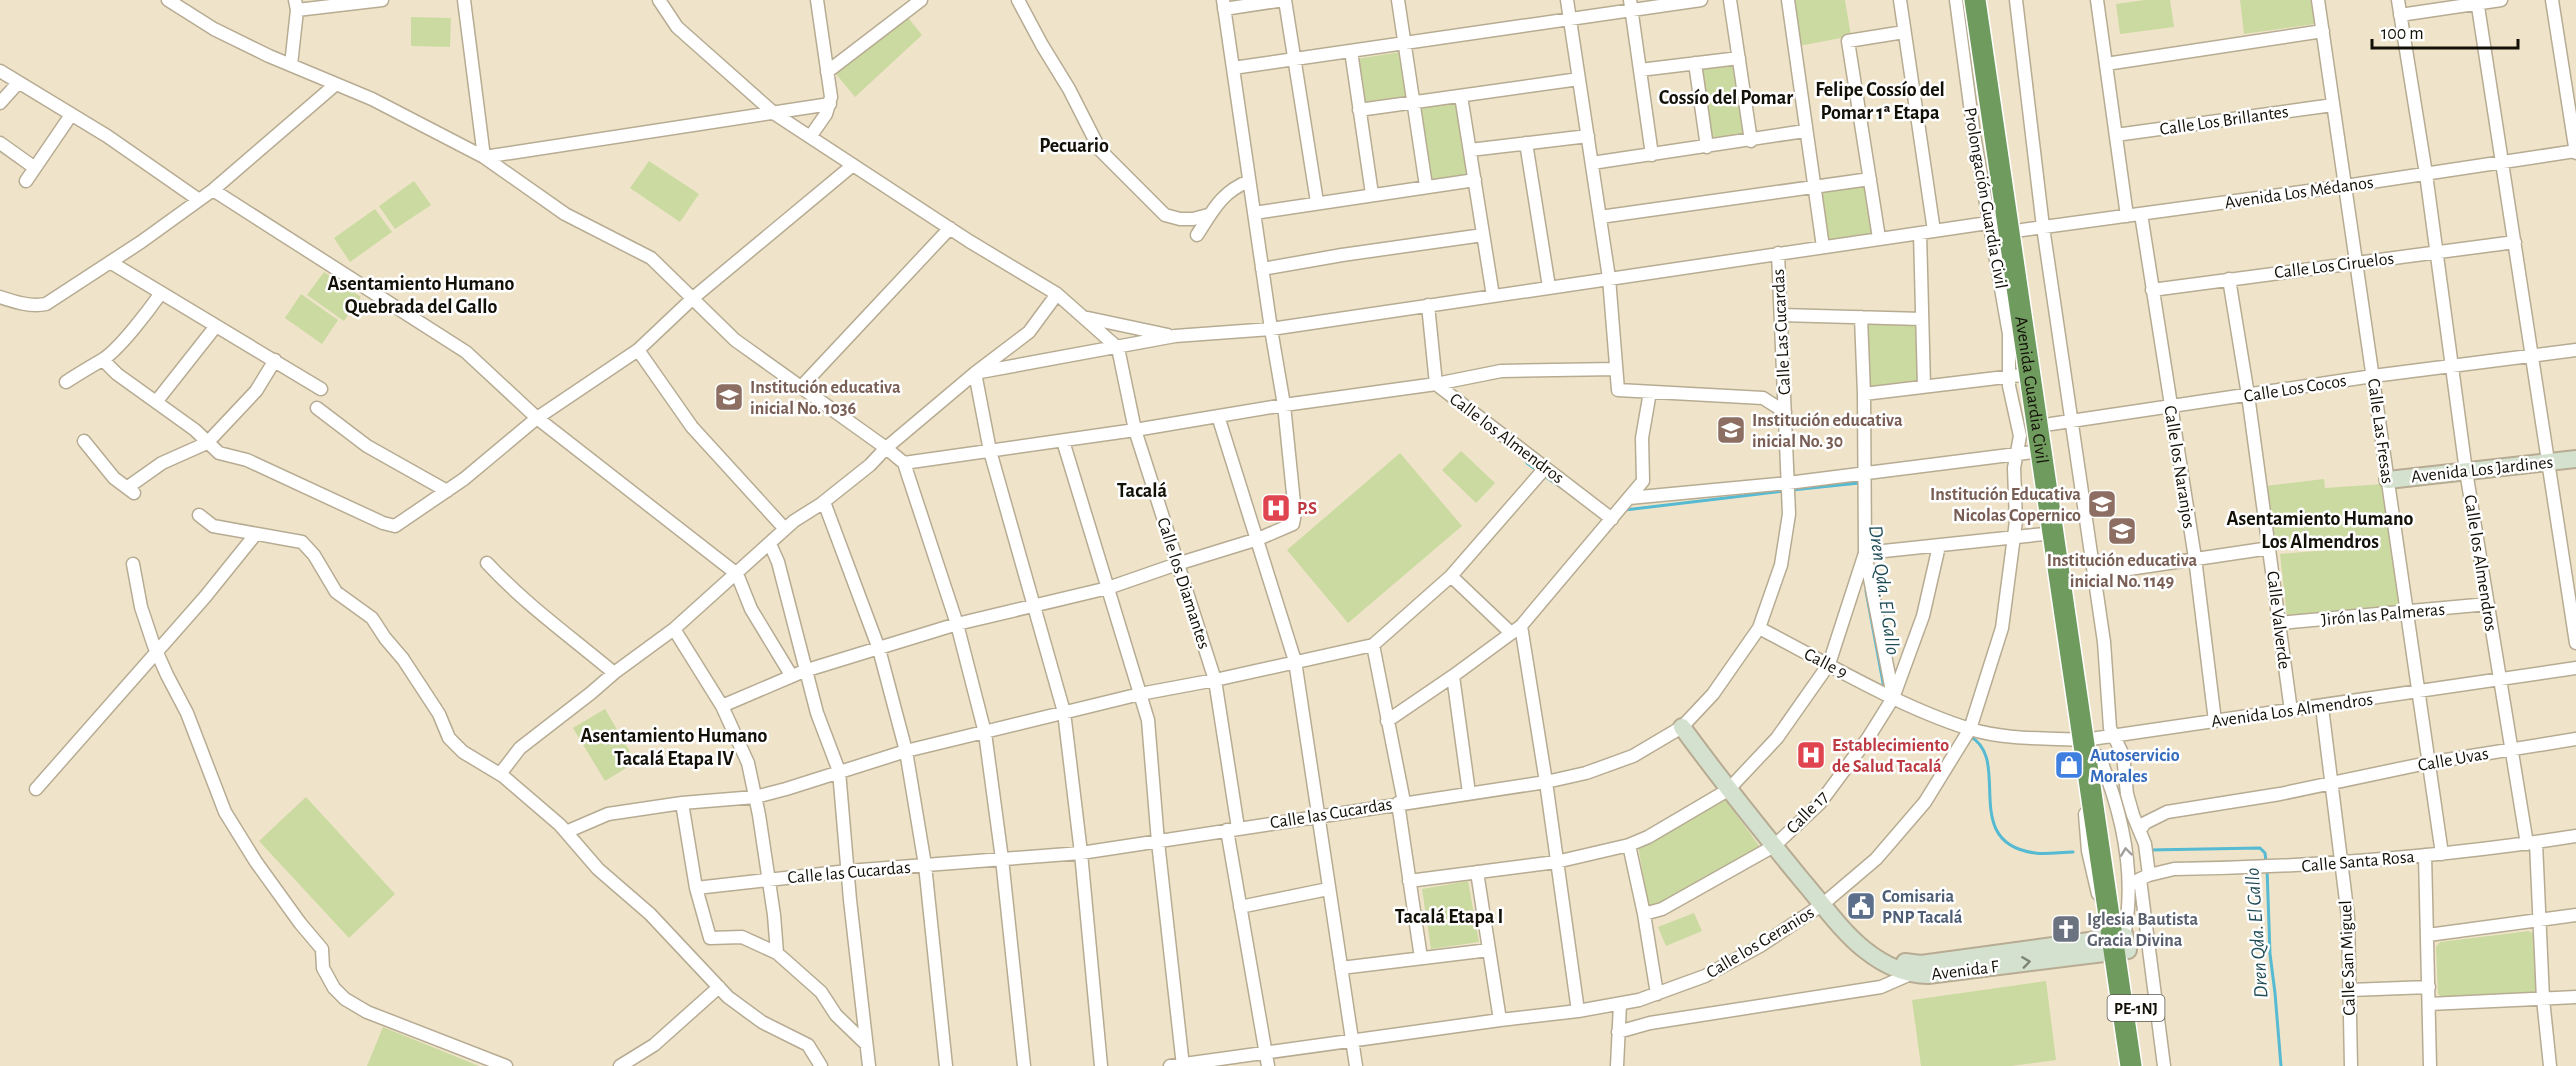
<svg xmlns="http://www.w3.org/2000/svg" width="2576" height="1066" font-family="'Alegreya Sans',sans-serif">
  <style>
    .green { fill: #cadaa0 }
    .lines { fill: none; stroke-linecap: round; stroke-linejoin: round }
    .stream { stroke: #55bad2; stroke-width: 3 }
    .street-casing { stroke: #b7ac93; stroke-width: 15 }
    .secondary-casing { stroke: #b7ac93; stroke-width: 20 }
    .highway-casing { stroke: #fff; stroke-width: 24 }
    .street { stroke: #fff; stroke-width: 12 }
    .secondary { stroke: #d4e1cf; stroke-width: 16 }
    .highway { stroke: #709b5e; stroke-width: 21 }
    .oneway { stroke: #a19f9c }
    .oneway2 { stroke: #7d8375 }
    .labels { text-anchor: middle; stroke-width: 5; stroke-linejoin: round; paint-order: stroke }
    .shield { fill: #fff; stroke: #5a5851; stroke-width: 1.5 }
    .shield-label { font-size: 16px; font-weight: bold; fill: #131007 }
    .street-label { font-size: 18px; fill: #131007; stroke: #fff }
    .education-label { font-size: 18px; font-weight: bold; fill: #785e54; stroke: #fff; text-anchor: start }
    .health-label { font-size: 18px; font-weight: bold; fill: #be3a42; stroke: #fff; text-anchor: start }
    .shop-label { font-size: 18px; font-weight: bold; fill: #366cbe; stroke: #fff; text-anchor: start }
    .service-label { font-size: 18px; font-weight: bold; fill: #4e5e75; stroke: #fff; text-anchor: start }
    .worship-label { font-size: 18px; font-weight: bold; fill: #5b616d; stroke: #fff; text-anchor: start }
    .neighbourhood-label { font-size: 20px; font-weight: bold; fill: #131007; stroke: #fff }
    .water-label { font-size: 20px; font-style: italic; fill: #1e4b55; stroke: #fff }
  </style>
  <rect width="100%" height="100%" fill="#efe4c9"/>
  <!-- green -->
  <path class="green" d="M1792,0H1845L1851,36L1799,46Z
    M2145,0H2170L2174,27L2120,34L2116,4Z
    M2240,0H2312L2315,24L2244,34Z
    M906,15L922,35L855,97L836,74Z
    M411,17L451,18L450,47L411,46Z
    M1401,52L1407,96L1363,102L1356,59Z
    M1733,61L1744,133L1708,139L1697,65Z
    M1458,100L1469,178L1429,184L1418,106Z
    M649,161L699,194L680,222L630,188Z
    M414,181L431,205L395,229L379,206Z
    M1867,183L1872,234L1828,241L1820,190Z
    M375,209L392,232L350,262L334,238Z
    M324,272L361,297L344,321L307,295Z
    M301,294L338,320L322,344L285,318Z
    M1917,321L1919,384L1867,388L1864,324Z
    M1461,451L1495,483L1476,503L1442,470Z
    M1400,453L1462,526L1348,623L1287,550Z
    M2324,479L2325,488L2383,484L2400,605L2287,616L2280,554L2327,550L2326,538L2273,545L2265,486Z
    M605,709L636,762L605,781L573,728Z
    M306,797L395,894L349,938L259,841Z
    M1725,799L1760,847C1743,858 1662,911 1648,904L1638,846Z
    M1468,881L1479,942L1431,949L1422,889Z
    M1694,913L1702,931L1666,946L1658,927Z
    M2529,931L2534,934L2539,987L2535,992L2442,997L2438,994L2436,947L2440,942Z
    M2046,981L2056,1060L2011,1066H1921L1912,1000Z
    M383,1027L479,1066H367Z"/>
  <g class="lines">
    <!-- stream -->
    <path class="stream" d="M1527,463L1538,471
      M1543,475L1562,488
      M1792,490L1859,483
      M1625,510L1785,491
      M1866,591L1884,688
      M1969,736C2014,758 1958,843 2035,853C2047,855 2061,852 2073,852
      M2148,850L2260,848L2265,853L2266,862
      M2267,868L2270,954L2275,993L2281,1066"/>
    <!-- street casing -->
    <g class="street-casing">
      <path id="street" d="M168,0L214,29L269,56L372,99L484,157L565,214L651,258L735,340L886,448L904,463L957,624L985,733L1002,859L1024,1066
        M464,0L484,157L830,104
        M659,0L677,27L775,114L969,241L1057,294L1118,348L1135,430L1215,680L1238,828
        M1018,0L1042,45L1069,89L1100,150L1165,215L1180,219H1193L1208,215
        M1285,0L1317,202
        M1398,0L1426,186
        M1567,0L1609,278L1618,390L1763,398L1785,412
        M1630,0L1652,155
        M1730,0L1751,141
        M1788,0L1823,247
        M1900,0L1934,231
        M2016,0L2043,227L2104,642L2110,728L2123,755L2127,794L2133,815L2145,844L2149,875
        M2097,0L2127,216
        M2318,0L2442,854
        M2398,0L2426,174L2466,471L2527,844
        M2477,0L2576,643
        M2552,0L2576,153
        M1224,9L1284,0
        M297,10L382,0
        M2400,15L2501,0
        M1351,51L1372,194
        M1695,63L1707,147
        M2106,64L2323,31
        M291,65L297,10L295,0
        M1233,68L1701,0
        M1640,70L1739,58
        M0,71L107,136L199,200
        M827,72L921,0
        M1461,96L1493,296
        M0,103L18,83
        M1359,110L1579,79
        M2116,135L2333,105
        M810,137L826,114L831,97L817,0
        M0,143L35,168
        M1526,143L1549,287
        M1470,150L1588,136
        M1592,163L1805,131
        M26,181L71,115
        M213,190L466,352L537,418L737,574L751,609L791,675
        M1254,213L1475,180
        M2141,214L2195,558L2215,721
        M1600,217L1870,179
        M2022,230L2345,186L2576,151
        M1920,233L1924,386
        M1197,235C1212,212 1221,192 1249,181
        M1879,238L1848,41L1904,32
        M110,262L321,389
        M1262,269L1342,255L1483,235
        M2229,279L2248,395L2291,711
        M2152,290L2515,242
        M0,297C15,302 30,307 46,304L141,242L213,190L336,84
        M1428,305L1436,384L1612,519
        M1781,315L1922,319
        M1861,317L1864,394L1865,553L1893,696
        M1088,318L1168,335
        M638,350L692,427L785,529
        M103,360L117,374L195,430L219,453L247,460L383,523L395,526L464,479L537,418L638,350L693,298L853,165
        M66,382C78,374 90,367 102,360C119,350 149,310 161,293
        M801,387L950,228
        M1864,394L2030,374
        M156,402L216,326
        M317,408L367,446L447,491
        M1218,416L1295,661L1356,1066
        M2051,424L2373,376L2576,350
        M84,441L114,478L134,493
        M1063,441L1148,720L1158,842L1183,1066
        M904,463L1135,430L1284,405L1436,384L1501,371L1616,369
        M128,487L162,463L207,443L256,391L275,360
        M1629,498L1788,483L2041,451
        M824,502L879,649L906,751L925,865L946,1066
        M199,515L213,526L302,542L314,555L336,592L372,618L385,638L403,659L439,714L449,738L463,752L503,776L560,825L598,869L650,914L728,997L762,1022L808,1045L821,1066
        M770,544L778,562L817,713L839,771L850,900L869,1066
        M1865,553L2054,533
        M487,563C526,605 570,636 614,673
        M133,564L141,607L154,646L167,675L187,713L225,812L256,862L300,923L322,949L323,968L334,988L345,999L367,1012L506,1066
        M2095,574L2270,548
        M1451,576L1511,633
        M2279,623L2488,604
        M1521,626L1546,782L1578,1011
        M1759,628C1825,662 1899,707 1970,729C2006,740 2047,738 2084,740L2576,668
        M674,629L722,706L748,763L759,815L774,915L777,953
        M1373,645L1404,802
        M1453,676L1469,793
        M722,706L804,671L957,624L1108,588L1177,564L1258,539L1293,524L1295,513L1284,405L1271,329L1223,0
        M2322,707L2348,917L2351,1066
        M1387,721L1453,676L1521,626L1643,481L1642,438L1650,392
        M2099,756C2122,812 2136,871 2125,931
        M500,774L520,748L591,693L614,673L674,629L794,521L821,504L870,465L886,448L975,373L1029,332L1057,294
        M36,789L205,597L255,535
        M682,803L696,888L710,938L742,937L777,953L821,992L836,1015L866,1044
        M1398,803L1421,958
        M2085,814L2088,851L2098,894
        M1227,830L1268,1066
        M2140,830L2145,823L2167,812L2280,794L2427,763L2576,739
        M566,832L608,814L682,803L755,797L786,789L906,751L1140,694L1215,680L1373,645L1451,576L1545,468
        M2536,843L2543,999L2550,1066
        M1629,845L1644,914L1657,994
        M2425,855L2430,1066
        M1477,872L1500,1020
        M2140,879L2149,875L2174,869C2309,867 2443,857 2576,836
        M1409,881L1556,862L1629,845L1648,837L1728,790L1777,738L1829,664L1865,553
        M2129,885L2140,879L2164,1066
        M696,888L848,871L1081,853L1546,782L1586,773L1633,756L1682,727L1713,694L1759,628L1781,565L1789,514L1778,253
        M1240,907L1328,889
        M1644,914L1662,909L1774,846L1820,803L1868,738L1893,698L1923,616L1939,546
        M2428,935L2576,915
        M1341,968L1489,950
        M2350,990L2429,987
        M2429,1004L2576,997
        M1618,1032L1650,1023L1881,987L1913,973
        M620,1066L654,1045L719,987
        M1101,1066L1081,853L1064,712L990,451L975,373L1175,336L1271,329L2008,220
        M1170,1066L1500,1020L1578,1011L1639,1000L1705,976L1760,946L1823,904L1876,859L1925,802L1970,729L2002,628L2016,521L2014,468L2020,436L2009,386V334L1974,135L1956,0
        M1617,1066L1620,1004"/>
    </g>
    <!-- secondary casing -->
    <g class="secondary-casing">
      <path id="secondary" d="M2388,480L2576,459
        M1682,727C1720,779 1760,829 1801,879C1821,902 1841,931 1865,950C1884,965 1905,975 1928,975L2128,950
        M1905,962L1921,964L2125,936"/>
    </g>
    <!-- highway casing -->
    <g class="highway-casing">
      <g id="highway">
        <path id="s1" d="M1975,0L2131,1066"/>
      </g>
    </g>
    <!-- street -->
    <use href="#street" class="street"/>
    <!-- secondary -->
    <use href="#secondary" class="secondary"/>
    <!-- highway -->
    <use href="#highway" class="highway"/>
  </g>
  <!-- one-way arrows -->
  <defs><path id="oneway-chevron" d="M-2-3.5L2.5 0L-2 3.5" fill="none" stroke-width="1.6" stroke-linecap="round" stroke-linejoin="round" transform="scale(1.5)"/></defs>
  <use class="oneway" href="#oneway-chevron" transform="translate(2126 852) rotate(-97)"/>
  <use class="oneway2" href="#oneway-chevron" transform="translate(2026 962) rotate(-8)"/>
  <!-- icons -->
  <defs>
    <g id="school-square" transform="scale(1.5)"><rect x="-9" y="-9" width="18" height="18" rx="4" fill="#8d6e63" stroke="#fff"/><path d="M0-5L7-2L0 1L-7-2ZM-4 1L0 2.5L4 1V4Q0 6-4 4Z" fill="#fff"/></g>
    <g id="hospital-square" transform="scale(1.5)"><rect x="-9" y="-9" width="18" height="18" rx="4" fill="#e0444e" stroke="#fff"/><path d="M-5-5h3v3.5h4V-5h3V5h-3V1.5h-4V5h-3Z" fill="#fff"/></g>
    <g id="shop-square" transform="scale(1.5)"><rect x="-9" y="-9" width="18" height="18" rx="4" fill="#3f7fe0" stroke="#fff"/><path d="M-5-2.5h2.3a2.7 3.5 0 0 1 5.4 0H5L5.5 6h-11ZM-1.5-2.5h3a1.5 2.3 0 0 0-3 0Z" fill="#fff"/></g>
    <g id="civic-square" transform="scale(1.5)"><rect x="-9" y="-9" width="18" height="18" rx="4" fill="#5c6f8a" stroke="#fff"/><path d="M-.6-6.5H3V-4.5H.6V-3L4-1V1h2V6H-6V1h2V-1L-.6-3ZM-1.2 2.5V6h2.4V2.5Z" fill="#fff"/></g>
    <g id="church-square" transform="scale(1.5)"><rect x="-9" y="-9" width="18" height="18" rx="4" fill="#6b7280" stroke="#fff"/><path d="M-1.2-6h2.4v3.5h3.3v2.4h-3.3V6h-2.4V-.1h-3.3v-2.4h3.3Z" fill="#fff"/></g>
  </defs>
  <g fill-rule="evenodd">
    <use href="#school-square" x="729" y="397"/>
    <use href="#school-square" x="1731" y="430"/>
    <use href="#school-square" x="2102" y="504"/>
    <use href="#hospital-square" x="1276" y="508"/>
    <use href="#school-square" x="2122" y="531"/>
    <use href="#hospital-square" x="1811" y="755"/>
    <use href="#shop-square" x="2069" y="765"/>
    <use href="#civic-square" x="1861" y="906"/>
    <use href="#church-square" x="2066" y="929"/>
  </g>
  <g class="labels">
    <!-- shield labels -->
    <rect class="shield" x="2107.5" y="995" width="57" height="26" rx="4.5"/>
    <g class="shield-label">
      <text x="2136" y="1014">PE-1NJ</text>
    </g>
    <!-- street labels -->
    <g class="street-label">
      <text transform="translate(2224 120) rotate(-8)" y="6">Calle Los Brillantes</text>
      <text transform="translate(2299 192) rotate(-8)" y="6">Avenida Los Médanos</text>
      <text transform="translate(1986 198) rotate(80)" y="6">Prolongación Guardia Civil</text>
      <text transform="translate(2334 265) rotate(-7)" y="6">Calle Los Ciruelos</text>
      <text transform="translate(1781 332) rotate(-93)" y="6">Calle Las Cucardas</text>
      <text transform="translate(2295 388) rotate(-9)" y="6">Calle Los Cocos</text>
      <text dy="6" stroke="none"><textPath href="#s1" startOffset="394">Avenida Guardia Civil</textPath></text>
      <text transform="translate(2381 431) rotate(82)" y="6">Calle Las Fresas</text>
      <text transform="translate(1507 438) rotate(37)" y="6">Calle los Almendros</text>
      <text transform="translate(2180 467) rotate(81)" y="6">Calle los Naranjos</text>
      <text transform="translate(2482 469) rotate(-6)" y="6">Avenida Los Jardines</text>
      <text transform="translate(2481 563) rotate(81)" y="6">Calle los Almendros</text>
      <text transform="translate(1184 583) rotate(72)" y="6">Calle los Diamantes</text>
      <text transform="translate(2383 614) rotate(-5)" y="6">Jirón las Palmeras</text>
      <text transform="translate(2279 620) rotate(83)" y="6">Calle Valverde</text>
      <text transform="translate(1826 663) rotate(27)" y="6">Calle 9</text>
      <text transform="translate(2292 710) rotate(-8)" y="6">Avenida Los Almendros</text>
      <text transform="translate(2453 759) rotate(-10)" y="6">Calle Uvas</text>
      <text transform="translate(1807 812) rotate(-46)" y="6">Calle 17</text>
      <text transform="translate(1331 813) rotate(-9)" y="6">Calle las Cucardas</text>
      <text transform="translate(2358 861) rotate(-5)" y="6">Calle Santa Rosa</text>
      <text transform="translate(849 872) rotate(-5)" y="6">Calle las Cucardas</text>
      <text transform="translate(1760 942) rotate(-31)" y="6">Calle los Geranios</text>
      <text transform="translate(2347 958) rotate(-92)" y="6">Calle San Miguel</text>
      <text transform="translate(1965 970) rotate(-7)" y="6">Avenida F</text>
    </g>
    <!-- education labels -->
    <g class="education-label">
      <text x="750" y="393">Institución educativa<tspan x="750" dy="21">inicial No. 1036</tspan></text>
      <text x="1752" y="426">Institución educativa<tspan x="1752" dy="21">inicial No. 30</tspan></text>
      <text x="2081" y="500" text-anchor="end">Institución Educativa<tspan x="2081" dy="21">Nicolas Copernico</tspan></text>
      <text x="2122" y="566" text-anchor="middle">Institución educativa<tspan x="2122" dy="21">inicial No. 1149</tspan></text>
    </g>
    <!-- health labels -->
    <g class="health-label">
      <text x="1297" y="514">P.S</text>
      <text x="1832" y="751">Establecimiento<tspan x="1832" dy="21">de Salud Tacalá</tspan></text>
    </g>
    <!-- shop labels -->
    <g class="shop-label">
      <text x="2090" y="761">Autoservicio<tspan x="2090" dy="21">Morales</tspan></text>
    </g>
    <!-- service labels -->
    <g class="service-label">
      <text x="1882" y="902">Comisaria<tspan x="1882" dy="21">PNP Tacalá</tspan></text>
    </g>
    <!-- worship labels -->
    <g class="worship-label">
      <text x="2087" y="925">Iglesia Bautista<tspan x="2087" dy="21">Gracia Divina</tspan></text>
    </g>
    <!-- neighbourhood labels -->
    <g class="neighbourhood-label">
      <text x="1880" y="96">Felipe Cossío del<tspan x="1880" dy="23">Pomar 1ª Etapa</tspan></text>
      <text x="1726" y="104">Cossío del Pomar</text>
      <text x="1074" y="152">Pecuario</text>
      <text x="421" y="290">Asentamiento Humano<tspan x="421" dy="23">Quebrada del Gallo</tspan></text>
      <text x="1142" y="497">Tacalá</text>
      <text x="2320" y="525">Asentamiento Humano<tspan x="2320" dy="23">Los Almendros</tspan></text>
      <text x="674" y="742">Asentamiento Humano<tspan x="674" dy="23">Tacalá Etapa IV</tspan></text>
      <text x="1449" y="923">Tacalá Etapa I</text>
    </g>
    <!-- water labels -->
    <g class="water-label">
      <text transform="translate(1885 590) rotate(82)" y="7">Dren Qda. El Gallo</text>
      <text transform="translate(2256 933) rotate(-94)" y="7">Dren Qda. El Gallo</text>
    </g>
  </g>
  <!-- scale -->
  <path d="M2372 39v9h146v-9" fill="none" stroke="#131007" stroke-width="3"/>
  <text x="2381" y="39" font-size="18" fill="#131007" stroke="#ffffff" stroke-width="4.5" paint-order="stroke">100 m</text>
</svg>
